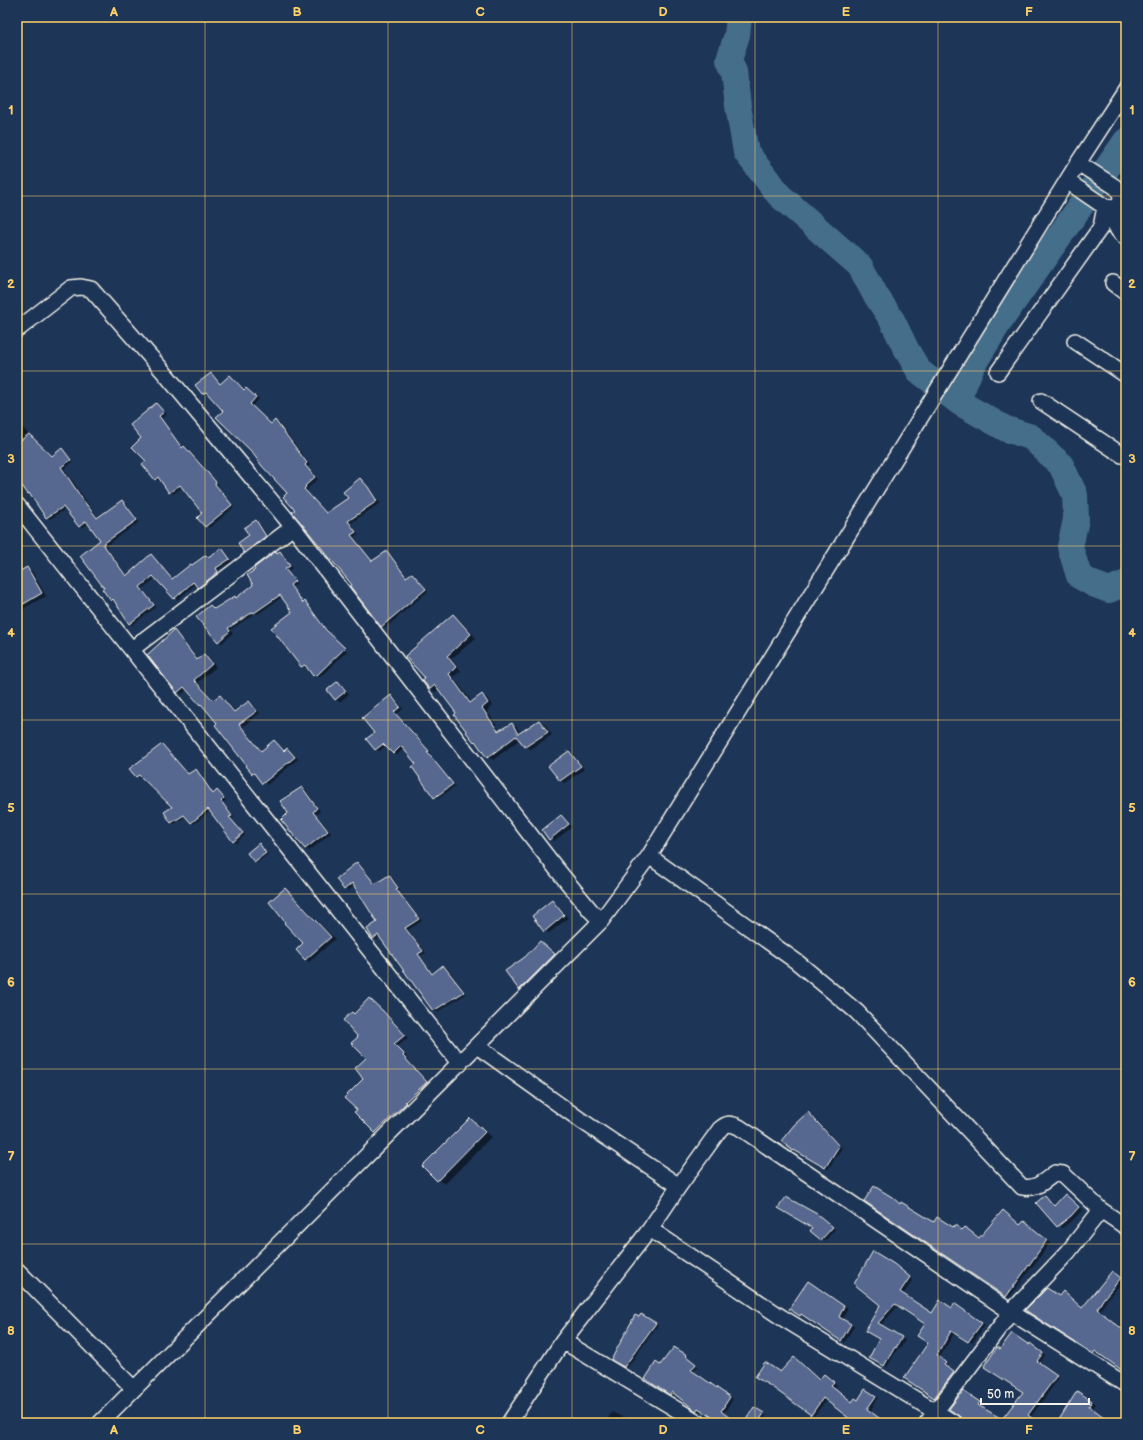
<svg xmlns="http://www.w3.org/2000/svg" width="1143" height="1440" font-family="'Balsamiq Sans',sans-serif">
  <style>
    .shadow { fill: #0007 }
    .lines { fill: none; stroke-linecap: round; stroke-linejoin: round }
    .river { stroke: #446e8b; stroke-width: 26 }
    .building { fill: #566890; stroke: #f4f1e8 }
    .minor-casing { stroke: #f4f1e8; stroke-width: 18 }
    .minor { stroke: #1d3557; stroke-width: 15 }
    .grid { fill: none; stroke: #ffd166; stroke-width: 1; stroke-opacity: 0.55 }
    .neatline { fill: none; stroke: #ffd166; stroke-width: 1.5 }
    .grid-label { font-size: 13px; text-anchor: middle; font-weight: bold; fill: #ffd166 }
  </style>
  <rect width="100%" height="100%" fill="#1d3557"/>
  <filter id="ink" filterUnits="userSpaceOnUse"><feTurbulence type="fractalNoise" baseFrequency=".025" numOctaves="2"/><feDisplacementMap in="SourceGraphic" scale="8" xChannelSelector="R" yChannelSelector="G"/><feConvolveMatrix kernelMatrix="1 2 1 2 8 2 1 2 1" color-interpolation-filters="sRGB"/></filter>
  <g filter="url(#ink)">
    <!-- shadow -->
    <path class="shadow" d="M211,374L214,376L221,385L231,376L245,390L246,389L250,391L259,399L252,406L272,425L276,422L279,423L310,465L307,468L318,479L308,488L309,489L306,491L327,514L350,498L360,479L363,481L380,503L351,523L358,534L354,537L373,562L387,552L390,554L407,578L412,574L415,576L428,591L385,628L382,626L351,586L353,585L296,510L288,493L224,411L208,393L206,395L203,394Z
      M156,404L167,414L161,419L183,448L184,447L188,449L219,485L218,486L234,507L209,528L198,518L203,513L183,487L173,494L170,492L160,480L159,481L155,479L147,461L143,438Z
      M19,425L52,456L62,449L65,451L73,462L64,469L98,518L122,501L125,503L139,522L106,546L127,576L151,555L154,557L174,580L192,566L209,558L222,549L225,551L232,561L218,570L221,574L201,589L196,584L177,600L156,578L142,589L156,607L132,625L129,623L116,601L115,602L111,600L105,588L101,540L89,523L82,528L79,526L66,509L50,519L46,517L32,495L28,493L17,478V427Z
      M256,521L260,524L269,538L249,554L245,552Z
      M280,552L283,554L292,568L288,571L297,584L292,587L304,604L305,603L308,605L329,633L347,651L320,677L314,675L307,667L305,668L302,666L293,612L282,597L258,614L256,613L230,630L233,633L222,643L218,641L210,606L216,610L235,597L237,598L254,585Z
      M27,568L32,571L46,596L26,607L17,615V574Z
      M453,615L458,618L476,638L451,659L461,671L453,677L472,702L482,695L487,698L493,706L487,711L500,731L512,724L517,727L521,734L539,721L545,724L552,735L531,749L526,746L520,739L493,760L488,757L479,744L474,742L458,713L439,689L436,692L430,689L426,678Z
      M174,631L178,634L198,660L204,655L208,657L216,667L198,682L214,701L220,696L224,698L236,712L249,702L253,704L260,713L242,727L262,752L274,741L285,751L287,749L290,751L298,759L267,785L253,773L219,723L204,707L201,705L187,690L182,694L178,692L148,655Z
      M338,682L342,685L349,694L340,702L335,699Z
      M391,696L394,698L403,709L397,714L431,753L430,755L455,786L438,799L435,797L418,764L404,748L397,755L386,746L380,751L376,750L368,739L376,733Z
      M569,752L573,754L584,769L565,783L561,781L550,766Z
      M130,769L189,775L196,770L198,772L214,794L217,791L226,800L223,803L234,817L231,819L245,835L236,843L233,841L210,811L194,824L186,816L174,824L171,822L174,808L141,776L139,778Z
      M302,788L306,790L320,811L316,815L331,833L309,851L305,848L289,813Z
      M561,816L565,819L572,827L554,841L550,839Z
      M261,846L268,854L257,863L248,853Z
      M357,863L361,865L376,885L390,876L393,878L400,890L398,891L422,921L408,930L426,953L420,956L433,974L444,966L447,968L466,994L437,1012L434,1010L381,937L377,940L374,938L379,922L355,885L348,891L345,889Z
      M285,890L289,892L335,939L309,962L306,960L297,950L305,943Z
      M552,901L556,904L568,918L549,933L545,931Z
      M541,942L558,957L524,992L520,989L507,971L526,957Z
      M369,999L387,1014L408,1038L397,1047L407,1057L406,1058L430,1084L379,1135L356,1112L358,1110L368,1058L359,1037L354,1015Z
      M808,1113L812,1115L842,1148L828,1169L798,1151Z
      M471,1119L477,1123L491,1137L445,1184L438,1180Z
      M874,1187L896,1200L901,1205L935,1223L963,1231L968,1230L980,1238L1003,1211L1021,1226L1027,1224L1050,1243L1009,1298Z
      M1045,1196L1055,1206L1068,1197L1082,1210L1075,1218L1062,1228L1058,1226L1037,1203Z
      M820,1217L835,1229L825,1241L811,1230Z
      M897,1267L913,1280L903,1295L932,1314L958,1306L985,1325L972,1343L955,1332L939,1358L948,1365L946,1367L957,1375L938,1400L905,1377L929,1343L926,1324L899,1305L880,1326L905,1340L900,1349L898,1348L887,1367L870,1358L881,1339L866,1331L881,1304Z
      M1115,1274L1123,1281L1107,1300L1099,1312L1120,1328L1126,1319V1372L1098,1353L1097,1355L1094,1353L1059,1297L1064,1292L1083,1309Z
      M812,1284L848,1308L842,1320L854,1326L845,1342L805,1315L804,1317L791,1309Z
      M641,1315L658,1325L627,1368L613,1359Z
      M1033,1346L1045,1355L1039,1364L1059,1378L1030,1418L1037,1423H968L963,1392L983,1405L981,1408L1002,1421L1025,1392L1001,1350Z
      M674,1348L689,1358L688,1359L698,1367L693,1372L733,1399L724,1413L736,1423H717L719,1421L701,1409L700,1412L675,1393L673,1396L646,1379L661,1366Z
      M797,1360L820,1380L827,1377L837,1385L834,1388L853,1403L858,1401L866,1390L878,1398L870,1411L881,1419L878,1423H856L827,1399L814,1416L811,1414L780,1373Z
      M1078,1392L1096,1404L1092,1409L1090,1423H1073Z
      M754,1408L766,1416L761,1423H745Z
      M612,1412L624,1418L625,1417L635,1423H607L606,1422Z
      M1124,1416L1126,1417V1423H1120Z
      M798,1420L803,1423H796Z"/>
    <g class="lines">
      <!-- river -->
      <path class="river" d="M739,17L737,35L729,60L734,72L738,106L746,152L779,195L860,266L875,294L892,320L906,349L919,371L960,403L1006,429L1031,437L1061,465L1075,495L1076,519L1070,547L1079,576L1093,584L1109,590L1126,583
        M960,403L961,392L971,368L1000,321L1126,141"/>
    </g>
    <!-- building -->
    <path class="building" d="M211,373L220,384L230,375L244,390L246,388L256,397L250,404L271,424L275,420L307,463L305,465L315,477L305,486L306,487L304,489L326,513L348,498L343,492L360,478L368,487L377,501L348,521L356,532L351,535L372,561L387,551L406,577L412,573L426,589L381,627L350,586L352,585L292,512L295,510L283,497L287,493L262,466L251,451L216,417L223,411L206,392L202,394L195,385Z
      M156,403L164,412L159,416L182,448L184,446L216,482L215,484L232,505L205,527L197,518L202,513L180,485L169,493L158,477L155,480L142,464L146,461L132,447L141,438L130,425Z
      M29,434L52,456L62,448L71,460L61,467L83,500L97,518L122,500L137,520L103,544L126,576L151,554L172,579L191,564L192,565L206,555L208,557L222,548L230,559L216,568L218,572L198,588L193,582L174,599L153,576L140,587L154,605L129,624L113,599L111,601L102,589L104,588L80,556L100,540L86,521L79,527L63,507L46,518L29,493L28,494L17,479V443Z
      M256,520L266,536L244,553L238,543L249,535L244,528Z
      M276,551L277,553L280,551L290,566L285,569L295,581L290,585L303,603L305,601L326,630L345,648L316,676L315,674L313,676L305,665L301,667L271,628L292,612L280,595L254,613L253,612L228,628L230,631L218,642L196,617L210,605L214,609L235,596L236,598L253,585L247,575L255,570L254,568Z
      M27,567L42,593L17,608V573Z
      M453,614L471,634L447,656L456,667L449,674L470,703L482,694L488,703L482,708L498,731L512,723L518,734L539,720L548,732L525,747L516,736L487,758L475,741L474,742L466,732H467L454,715L456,713L435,685L430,689L422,680L425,678L405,656Z
      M174,630L197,660L204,654L212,664L194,680L213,700L220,695L234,712L249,701L257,711L239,724L261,751L274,740L284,751L287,748L295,757L262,784L254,773L252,774L245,766L246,765L215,725L217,723L201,704L200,705L184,687L177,693L147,655Z
      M338,681L346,691L335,700L327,690Z
      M391,695L400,707L394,712L429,751L427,752L453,784L434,798L412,767L416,764L401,746L393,754L383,744L375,750L366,739L374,733L362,718Z
      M162,744L188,774L196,769L213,794L217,790L224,798L221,801L232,816L229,817L243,833L233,842L208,809L191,823L184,815L171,823L164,812L172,807L139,775L136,777L129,769Z
      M569,751L581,766L560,781L548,766Z
      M302,787L317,808L313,812L328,831L305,849L281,820L288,813L280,801Z
      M561,815L569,824L549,840L542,830Z
      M259,843L266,853L254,862L247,853Z
      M357,862L375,884L389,875L398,888L396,889L419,919L405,928L423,951L418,954L432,974L443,965L464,992L433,1011L378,935L373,939L367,929L377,922L352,883L344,890L336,879Z
      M285,888L331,937L305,960L296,950L303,943L284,923L285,922L269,902Z
      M552,900L564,915L544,932L532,916Z
      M540,941L555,954L519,990L505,971L525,957Z
      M369,998L383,1011L405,1035L394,1044L404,1054L403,1056L427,1082L405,1102L406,1103L375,1133L354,1112L357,1110L344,1098L363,1079L355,1068L366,1058L351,1043L358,1037L343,1020L352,1012L354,1014Z
      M808,1112L839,1146L825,1168L794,1150L793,1151L781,1141L794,1125Z
      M470,1118L485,1132L437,1181L422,1166Z
      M874,1186L892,1197L900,1204L901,1202L934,1222L937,1217L953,1227L955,1225L962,1230L965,1227L979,1238L1003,1210L1020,1225L1024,1221L1047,1240L1006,1297L864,1201Z
      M1065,1194L1079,1207L1071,1216L1057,1227L1036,1203L1045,1195L1054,1206Z
      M786,1197L817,1214L833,1227L821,1240L810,1231L812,1228L778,1208Z
      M873,1251L894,1264L910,1277L900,1292L932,1313L940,1300L952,1308L954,1303L982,1323L968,1342L951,1331L937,1355L946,1363L944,1365L954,1372L934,1398L904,1378L928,1343L917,1336L925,1324L895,1304L878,1323L902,1337L896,1348L895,1347L884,1366L869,1358L879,1339L865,1331L880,1305L854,1284Z
      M1112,1271L1121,1278L1104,1298L1097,1309L1126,1332V1373L1095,1351L1093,1354L1025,1310L1047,1288L1059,1296L1063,1291L1082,1308Z
      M808,1281L844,1306L839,1317L851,1324L841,1341L801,1314L800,1316L789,1309Z
      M641,1314L656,1323L624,1367L611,1360L635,1315L639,1317Z
      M1012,1333L1029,1345L1030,1343L1043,1353L1037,1361L1057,1375L1028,1415L1038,1423H966L959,1416L949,1409L963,1391L980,1402L978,1405L1002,1419L1023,1392L984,1367L997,1347L1000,1349Z
      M674,1347L687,1355L686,1356L696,1364L691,1370L730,1397L721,1411L736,1423H721L698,1408L696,1411L672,1392L670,1395L645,1379L656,1362L660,1365Z
      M794,1357L819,1380L824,1374L834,1382L831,1385L852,1402L855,1398L858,1400L865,1389L876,1396L867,1409L886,1423H855L823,1398L811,1415L769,1385L755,1377L765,1362L780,1372Z
      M1077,1391L1092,1401L1089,1406L1112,1423H1057Z
      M754,1407L764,1413L758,1423H744Z"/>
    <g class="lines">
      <!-- minor casing -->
      <g class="minor-casing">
        <path id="minor" d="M1078,163L1117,188L1122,198
          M1067,181L1105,207L1114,208
          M1121,201C1111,214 1112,228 1126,238
          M1113,283L1126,293
          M17,330L71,288L81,287L91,289L162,370L293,527L555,867L591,911L601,921
          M1075,341L1126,375
          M998,372L1101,227L1105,207
          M1041,401L1122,455
          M17,505L460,1064
          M132,649L293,527
          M649,856L797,962L857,1012L1022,1187C1036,1190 1044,1181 1055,1173L1063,1174L1101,1210L1068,1252L1011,1312L927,1423
          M477,1046L582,1121L679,1186
          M1101,1210L1126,1227
          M650,1229L781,1317L954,1423
          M17,1270L134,1389
          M563,1341L699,1423
          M100,1423L601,921L649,856L1078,163L1126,89
          M509,1423L563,1341L650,1229L679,1186L720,1129C727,1123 730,1123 739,1127L1011,1312L1126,1385"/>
      </g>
      <!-- minor -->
      <use href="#minor" class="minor"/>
    </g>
  </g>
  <!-- grid -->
  <path class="grid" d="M205,17V1423M388,17V1423M572,17V1423M755,17V1423M938,17V1423M17,196H1126M17,371H1126M17,546H1126M17,720H1126M17,894H1126M17,1069H1126M17,1244H1126"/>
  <!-- margin -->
  <rect width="1143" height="1440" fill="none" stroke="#1d3557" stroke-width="44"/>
  <!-- scale -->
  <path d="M981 1398v6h108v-6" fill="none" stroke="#f4f1e8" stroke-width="2"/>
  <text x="987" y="1398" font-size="12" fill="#f4f1e8" stroke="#1d3557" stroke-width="3" paint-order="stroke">50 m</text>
  <rect x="22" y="22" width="1099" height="1396" class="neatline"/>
  <g class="grid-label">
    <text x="114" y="16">A</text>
    <text x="297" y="16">B</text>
    <text x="480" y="16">C</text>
    <text x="663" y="16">D</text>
    <text x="846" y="16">E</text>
    <text x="1029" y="16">F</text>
    <text x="11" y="114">1</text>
    <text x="1132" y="114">1</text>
    <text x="11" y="288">2</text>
    <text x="1132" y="288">2</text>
    <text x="11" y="463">3</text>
    <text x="1132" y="463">3</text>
    <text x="11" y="637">4</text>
    <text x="1132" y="637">4</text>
    <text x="11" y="812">5</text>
    <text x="1132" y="812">5</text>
    <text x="11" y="986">6</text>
    <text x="1132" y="986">6</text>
    <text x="11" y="1161">7</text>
    <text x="1132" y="1161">7</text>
    <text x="11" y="1335">8</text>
    <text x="1132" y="1335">8</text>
    <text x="114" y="1434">A</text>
    <text x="297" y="1434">B</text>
    <text x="480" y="1434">C</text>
    <text x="663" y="1434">D</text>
    <text x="846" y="1434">E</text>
    <text x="1029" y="1434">F</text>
  </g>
</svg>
